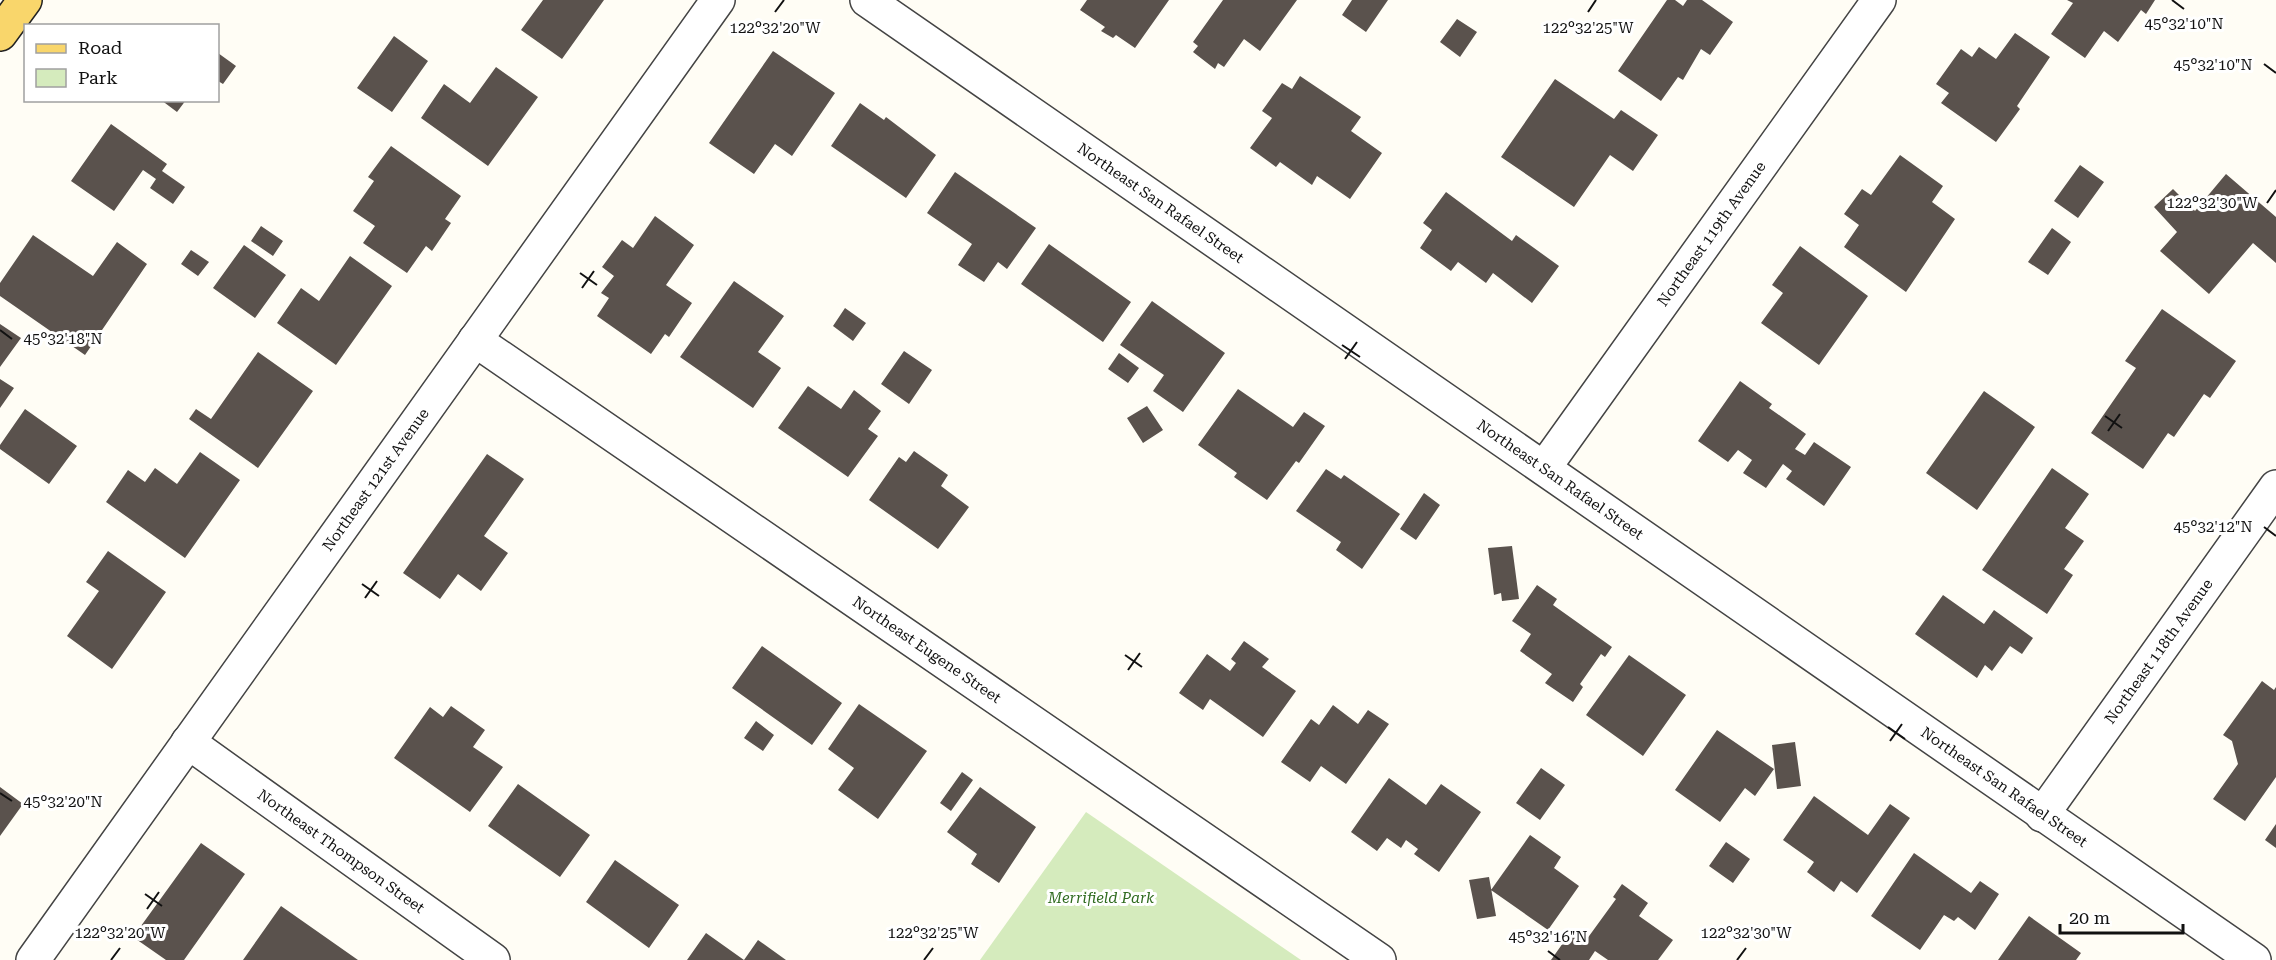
<svg xmlns="http://www.w3.org/2000/svg" width="2276" height="960" font-family="'Roboto Serif',serif">
  <style>
    .green { fill: #d5ebbd }
    .building { fill: #5a524d }
    .lines { fill: none; stroke-linecap: round; stroke-linejoin: round }
    .minor-casing { stroke: #444; stroke-width: 36 }
    .major-casing { stroke: #222; stroke-width: 36 }
    .minor { stroke: #fff; stroke-width: 33 }
    .major { stroke: #f9d66b; stroke-width: 33 }
    .ticks { fill: none; stroke: #111; stroke-width: 2 }
    .labels { text-anchor: middle; stroke-width: 6; stroke-linejoin: round; paint-order: stroke }
    .street-label { font-size: 15px; fill: #111; stroke: #fff }
    .park-label { font-size: 15px; font-style: italic; fill: #2f6b1f; stroke: #fff }
    .ticks-label { font-size: 15px; text-anchor: middle; fill: #111; stroke: #fff; stroke-width: 6; stroke-linejoin: round; paint-order: stroke }
  </style>
  <rect width="100%" height="100%" fill="#fffdf5"/>
  <!-- green -->
  <path class="green" d="M1086,812L1301,960H980Z"/>
  <!-- building -->
  <path class="building" d="M543,0H604L562,59L521,30Z
    M1087,0H1169L1135,48L1116,35L1113,38L1101,31L1105,27L1080,10Z
    M1223,0H1297L1260,51L1244,39L1224,67L1218,63L1215,69L1193,52L1198,46L1193,42Z
    M1352,0H1388L1366,32L1342,15Z
    M1667,0H1675L1683,6L1687,0H1702L1733,22L1710,55L1701,49L1683,80L1678,77L1661,101L1618,71Z
    M2067,0H2155L2146,14L2141,10L2118,42L2104,31L2085,58L2051,34L2073,3Z
    M1457,19L1477,32L1460,57L1440,42Z
    M2015,33L2050,57L2017,106L2020,109L1996,142L1941,103L1949,93L1936,84L1961,49L1972,57L1979,47L1996,59Z
    M394,36L428,61L392,112L357,88Z
    M773,51L835,93L792,156L775,144L754,174L709,143Z
    M218,53L236,66L223,84L218,81Z
    M496,67L538,97L488,166L421,118L444,84L470,103Z
    M1300,76L1361,117L1351,131L1382,153L1350,199L1317,176L1312,185L1280,162L1276,167L1250,148L1272,118L1262,111L1282,83L1292,89Z
    M1555,79L1614,119L1621,110L1658,135L1633,171L1610,155L1574,207L1501,157Z
    M161,100H186L177,112Z
    M860,103L884,120L886,117L936,155L906,198L831,146Z
    M111,124L167,164L162,171L185,187L173,204L150,188L156,179L143,170L114,211L71,181Z
    M391,146L461,196L445,219L451,223L432,251L426,246L407,273L363,243L375,226L353,211L374,181L368,177Z
    M1900,155L1943,186L1932,202L1955,219L1906,292L1844,247L1859,225L1844,214L1862,189L1871,195Z
    M2080,165L2104,182L2078,218L2054,201Z
    M955,172L1036,228L1007,269L998,262L984,282L958,265L972,244L927,213Z
    M2226,174L2276,217V263L2253,243L2209,294L2160,251L2177,232L2154,207L2173,189L2195,211Z
    M1446,192L1512,241L1516,235L1559,266L1532,303L1493,273L1486,283L1458,262L1451,271L1420,248L1432,230L1423,223Z
    M655,216L694,245L666,285L692,303L669,337L665,334L651,354L597,316L609,298L601,293L614,276L602,267L622,240L633,248Z
    M261,226L283,241L273,256L251,241Z
    M2052,228L2071,242L2048,275L2028,262Z
    M33,235L93,276L117,242L147,264L85,355L0,296V283Z
    M1049,244L1131,302L1103,342L1021,284Z
    M244,245L286,275L255,318L213,288Z
    M1800,246L1868,296L1819,365L1761,323L1783,293L1772,285Z
    M191,250L209,262L198,276L181,264Z
    M350,256L392,286L336,365L277,323L301,288L319,301Z
    M734,281L784,316L758,352L781,368L753,408L680,357Z
    M1152,301L1225,353L1183,412L1153,391L1164,375L1120,345Z
    M845,308L866,323L853,341L833,326Z
    M2162,309L2236,361L2210,398L2204,394L2174,437L2168,433L2143,469L2091,433L2136,368L2125,361Z
    M0,324L21,338L0,367Z
    M904,351L932,370L909,404L881,384Z
    M258,352L313,391L258,468L189,419L196,409L211,419Z
    M1119,353L1139,368L1128,383L1108,369Z
    M0,379L14,388L0,408Z
    M1740,381L1772,404L1769,408L1806,434L1795,449L1805,455L1814,442L1851,467L1824,506L1786,479L1792,471L1783,464L1766,488L1743,473L1752,460L1738,450L1728,462L1698,441Z
    M808,386L841,409L854,390L881,411L868,429L878,436L848,477L778,428Z
    M1238,389L1293,427L1304,412L1325,426L1299,463L1296,461L1267,500L1234,477L1237,473L1198,445Z
    M1984,391L2035,427L1977,510L1926,473Z
    M1147,406L1163,430L1143,443L1127,418Z
    M25,409L77,446L49,484L0,449V445Z
    M914,451L948,475L941,486L969,507L938,549L869,500L899,457L906,462Z
    M200,452L240,480L185,558L106,502L128,470L145,482L155,468L177,484Z
    M487,454L524,479L484,536L508,553L481,591L458,574L440,599L403,573Z
    M2052,468L2089,494L2065,528L2084,541L2064,569L2073,575L2047,614L1982,570Z
    M1326,469L1341,479L1344,475L1400,514L1362,569L1336,550L1341,542L1296,511Z
    M1424,493L1440,505L1416,540L1400,529Z
    M1512,546L1519,599L1502,601L1501,593L1494,595L1488,548Z
    M108,551L166,592L112,669L67,636L99,591L86,582Z
    M1537,585L1557,599L1553,605L1612,647L1605,657L1601,654L1580,684L1583,687L1573,702L1545,683L1552,674L1520,651L1531,634L1512,621Z
    M1943,595L1984,624L1994,610L2033,638L2022,654L2010,646L1992,671L1985,665L1977,678L1915,634Z
    M1244,641L1269,659L1262,667L1296,691L1263,737L1210,699L1203,710L1179,693L1207,654L1230,671L1236,663L1231,659Z
    M762,646L842,703L812,745L732,688Z
    M1629,655L1686,695L1643,756L1586,715Z
    M2262,681L2274,690L2276,687V777L2245,821L2213,799L2238,764L2232,741L2223,735Z
    M859,704L927,751L878,819L838,790L854,768L828,749Z
    M1333,705L1358,724L1368,710L1389,724L1346,784L1321,766L1310,782L1281,762L1311,719L1319,725Z
    M451,706L485,730L473,747L503,767L470,812L394,758L430,707L443,717Z
    M756,721L774,735L763,751L744,738Z
    M1717,730L1774,769L1755,796L1745,788L1720,822L1675,790Z
    M1795,742L1801,786L1777,789L1772,745Z
    M1541,768L1565,785L1540,820L1516,803Z
    M962,772L973,780L951,811L940,803Z
    M1389,778L1426,805L1441,784L1481,812L1439,872L1414,854L1418,849L1406,840L1401,848L1387,838L1377,851L1351,832Z
    M518,784L590,835L560,877L488,826Z
    M0,787L23,804L0,836Z
    M980,787L1036,827L999,883L971,864L977,854L947,832Z
    M1814,796L1868,835L1890,804L1910,818L1857,893L1841,881L1834,892L1807,872L1814,862L1783,840Z
    M2276,824V848L2265,840Z
    M1530,835L1561,857L1554,868L1579,886L1548,930L1491,890Z
    M1726,842L1750,859L1733,883L1709,866Z
    M201,843L245,874L184,960H166L133,937Z
    M1914,853L1971,893L1980,881L1999,894L1975,930L1958,917L1954,921L1944,915L1920,950L1871,916Z
    M615,860L679,905L649,948L586,902Z
    M1489,877L1496,916L1477,919L1469,880Z
    M1622,884L1648,903L1639,916L1673,940L1658,960H1608L1595,951L1589,960H1551L1570,933L1584,943L1616,899L1613,897Z
    M281,906L358,960H243Z
    M2029,916L2081,953L2076,960H1998Z
    M706,933L744,960L758,940L786,960H687Z"/>
  <g class="lines">
    <!-- minor casing -->
    <g class="minor-casing">
      <g id="minor">
        <path id="s1" d="M867,0L2254,960"/>
        <path id="s2" d="M475,340L1379,960"/>
        <path id="s3" d="M1544,468L1879,0"/>
        <path id="s4" d="M188,742L493,960"/>
        <path id="s5" d="M2042,815L2276,487"/>
        <path id="s6" d="M33,960L718,0"/>
      </g>
    </g>
    <!-- major casing -->
    <g class="major-casing">
      <path id="major" d="M0,34L25,0"/>
    </g>
    <!-- minor -->
    <use href="#minor" class="minor"/>
    <!-- major -->
    <use href="#major" class="major"/>
  </g>
  <!-- ticks -->
  <path class="ticks" d="M2172,0L2184,9M775,12L784,0M1588,12L1596,0M2264,64L2276,73M2267,203L2276,190M580,273L597,285M582,288L594,271M0,330L12,339M1342,345L1360,357M1345,359L1357,342M2105,416L2122,428M2108,431L2120,414M2264,527L2276,536M362,584L379,596M365,598L377,581M1125,655L1142,667M1128,670L1140,653M1888,727L1905,739M1890,741L1902,724M0,793L12,801M145,894L162,906M147,909L159,892M1548,951L1560,960M111,960L120,948M924,960L933,948M1737,960L1746,948"/>
  <g class="labels">
    <!-- street labels -->
    <g class="street-label">
      <text dy="5" stroke="none"><textPath href="#s1" startOffset="357">Northeast San Rafael Street</textPath></text>
      <text dy="5" stroke="none"><textPath href="#s3" startOffset="288">Northeast 119th Avenue</textPath></text>
      <text dy="5" stroke="none"><textPath href="#s6" startOffset="590">Northeast 121st Avenue</textPath></text>
      <text dy="5" stroke="none"><textPath href="#s1" startOffset="843">Northeast San Rafael Street</textPath></text>
      <text dy="5" stroke="none"><textPath href="#s2" startOffset="548">Northeast Eugene Street</textPath></text>
      <text dy="5" stroke="none"><textPath href="#s5" startOffset="201">Northeast 118th Avenue</textPath></text>
      <text dy="5" stroke="none"><textPath href="#s1" startOffset="1383">Northeast San Rafael Street</textPath></text>
      <text dy="5" stroke="none"><textPath href="#s4" startOffset="188">Northeast Thompson Street</textPath></text>
    </g>
    <!-- park labels -->
    <g class="park-label">
      <text x="1101" y="903">Merrifield Park</text>
    </g>
  </g>
  <g class="ticks-label">
    <text x="2184" y="29">45°32'10"N</text>
    <text x="775" y="33">122°32'20"W</text>
    <text x="1588" y="33">122°32'25"W</text>
    <text x="2213" y="70">45°32'10"N</text>
    <text x="2212" y="208">122°32'30"W</text>
    <text x="63" y="344">45°32'18"N</text>
    <text x="2213" y="532">45°32'12"N</text>
    <text x="63" y="807">45°32'20"N</text>
    <text x="120" y="938">122°32'20"W</text>
    <text x="933" y="938">122°32'25"W</text>
    <text x="1746" y="938">122°32'30"W</text>
    <text x="1548" y="942">45°32'16"N</text>
  </g>
  <!-- legend -->
  <rect x="24" y="24" width="195" height="78" fill="#ffffff" stroke="#a0a0a0" stroke-width="1.5"/>
  <rect x="36" y="44" width="30" height="9" fill="#f9d66b" stroke="#a0a0a0" stroke-width="1.5"/>
  <text x="78" y="54" font-size="18" fill="#111111">Road</text>
  <rect x="36" y="69" width="30" height="18" fill="#d5ebbd" stroke="#a0a0a0" stroke-width="1.5"/>
  <text x="78" y="84" font-size="18" fill="#111111">Park</text>
  <!-- scale -->
  <path d="M2060 924v9h123v-9" fill="none" stroke="#111111" stroke-width="3"/>
  <text x="2069" y="924" font-size="18" fill="#111111" stroke="#ffffff" stroke-width="4.5" paint-order="stroke">20 m</text>
</svg>
